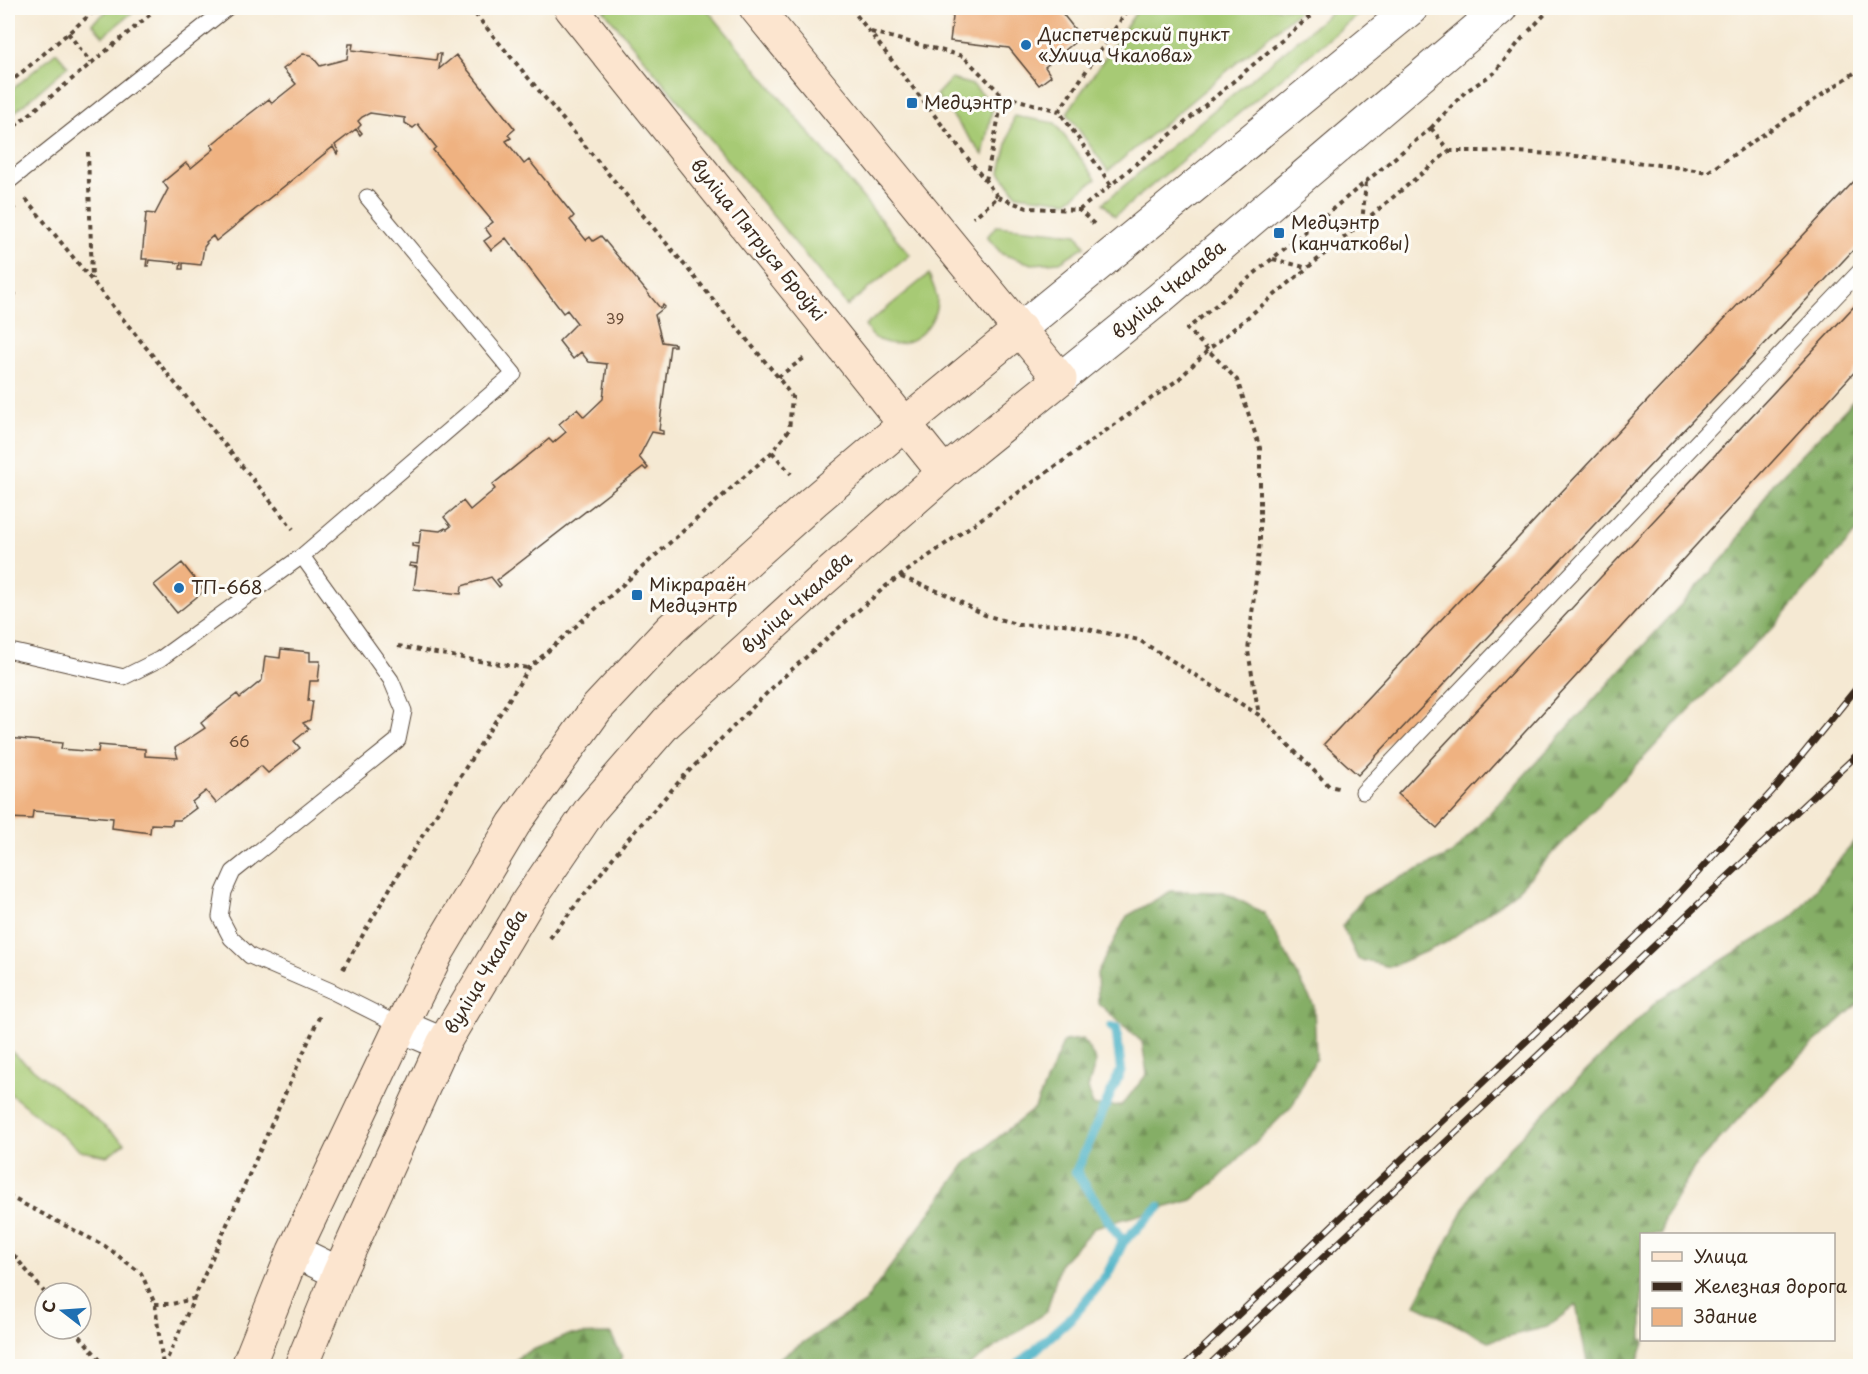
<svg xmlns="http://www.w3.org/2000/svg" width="1868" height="1374" font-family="'Playpen Sans',sans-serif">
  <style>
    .grass { fill: #a7ca74; stroke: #717a49; stroke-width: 1.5 }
    .forest { fill: url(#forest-firs); stroke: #606c42; stroke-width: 1.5 }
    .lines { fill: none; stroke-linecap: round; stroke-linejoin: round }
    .stream { stroke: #46b0c5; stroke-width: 10 }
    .building { fill: #efb281 }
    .lane-casing { stroke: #574739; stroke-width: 17 }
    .street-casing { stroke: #574739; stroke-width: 34 }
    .secondary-casing { stroke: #574739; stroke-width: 35 }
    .path { stroke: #574739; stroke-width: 4; stroke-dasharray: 4.5 4.5; stroke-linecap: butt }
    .lane { stroke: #fff; stroke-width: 15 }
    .street { stroke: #fff; stroke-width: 32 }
    .secondary { stroke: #fce5cf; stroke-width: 33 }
    .rail-casing { stroke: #3b2a1e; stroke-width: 7 }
    .rail { stroke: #fdfcf7; stroke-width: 4.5; stroke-dasharray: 14; stroke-linecap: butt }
    .poi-dot { fill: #1f6fb2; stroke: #fdfcf7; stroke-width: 2 }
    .labels { text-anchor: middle; stroke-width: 6; stroke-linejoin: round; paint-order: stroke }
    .number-label { font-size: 15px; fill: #684c37 }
    .poi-label { font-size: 18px; fill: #3b2a1e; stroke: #fdfcf7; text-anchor: start }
    .street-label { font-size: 18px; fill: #3b2a1e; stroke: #fdfcf7 }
  </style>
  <defs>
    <pattern id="forest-firs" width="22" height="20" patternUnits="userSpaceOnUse" patternTransform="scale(1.5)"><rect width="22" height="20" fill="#85ae66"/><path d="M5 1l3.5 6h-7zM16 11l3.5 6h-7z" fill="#6e8e53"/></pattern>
  </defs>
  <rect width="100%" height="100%" fill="#fdfcf7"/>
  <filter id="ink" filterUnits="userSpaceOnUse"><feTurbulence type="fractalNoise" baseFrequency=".0167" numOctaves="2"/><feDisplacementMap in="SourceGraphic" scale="12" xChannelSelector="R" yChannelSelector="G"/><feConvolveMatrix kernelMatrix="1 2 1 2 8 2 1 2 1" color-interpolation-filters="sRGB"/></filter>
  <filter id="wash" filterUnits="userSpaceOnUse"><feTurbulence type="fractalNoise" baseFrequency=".008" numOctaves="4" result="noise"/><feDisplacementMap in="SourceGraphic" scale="24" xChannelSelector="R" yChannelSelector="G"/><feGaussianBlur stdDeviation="1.35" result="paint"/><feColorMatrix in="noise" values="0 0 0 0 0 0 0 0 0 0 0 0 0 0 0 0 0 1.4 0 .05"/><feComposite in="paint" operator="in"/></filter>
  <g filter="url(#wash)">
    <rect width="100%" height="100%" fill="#f5e9d3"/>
    <!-- grass -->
    <path class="grass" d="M111,8H138L103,36L92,23Z
      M602,8H706L910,255L847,306Z
      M1139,8H1302L1108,171L1067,113Z
      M1336,8H1366L1115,216L1103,203Z
      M56,52L68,66L8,118V93Z
      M951,79L973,85L993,105L983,155L936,95Z
      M1014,116L1055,123L1096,179L1067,201L1017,195L1000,172Z
      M996,226L1077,234L1085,246L1060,262L1032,264L1002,254L987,237Z
      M929,274C931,282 937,292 937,300C936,332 902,356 874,337C871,335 868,330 865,326Z
      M8,1049L125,1143L107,1156L81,1151L8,1092Z"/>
    <!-- forest -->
    <path class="forest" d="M1860,394V528L1773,627L1688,711L1515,893L1445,943L1390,967L1358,959L1342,926L1363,897L1393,881L1452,854L1731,550L1773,484Z
      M1860,834V1002L1776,1078L1695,1166L1664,1219L1662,1234H1642V1340H1645L1636,1366H1590L1587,1362L1576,1305L1547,1327L1488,1341L1415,1304L1481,1176L1659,999L1794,916Z
      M1171,891L1224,892L1264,913L1314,1006L1316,1058L1292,1106L1215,1182L1192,1200L1095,1227L1060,1264L1047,1311L968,1366H767L864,1303L966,1163L1035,1108L1064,1041L1083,1039L1096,1061L1088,1088L1093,1106H1121L1147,1074L1142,1042L1098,1003L1097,973L1127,916Z
      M611,1334L622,1357L619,1366H511L521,1355L568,1335Z"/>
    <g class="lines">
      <!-- stream -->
      <path class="stream" d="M1123,1242L1159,1207
        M1017,1366L1074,1315L1107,1275L1123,1242L1076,1172L1121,1070L1116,1028L1112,1027"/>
    </g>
    <g id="blocks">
      <!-- building -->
      <path class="building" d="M945,8H1058L1081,37L1045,67L1051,76L1039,85L1009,48L950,41L953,17Z
        M349,44H353L352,50L436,60L437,54H441L439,69L456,55L515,129L508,135L511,138L506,141L524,164L529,160L574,216L570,220L586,240L590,237L593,241L601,236L660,308L663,305L665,307L655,315L662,342L675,344V346H670L659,430L663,431V434L652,432L639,457L648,468L646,470L643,467L497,580L501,585L499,587L491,577L462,586L461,594L414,589L417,567L409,566L410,563L417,564L419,547L412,546V543L419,544L421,529L440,531L445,528L447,529L451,526L444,517L463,501L470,510L495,489L492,485L549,439L553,443L566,432L559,424L577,409L584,417L603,399L607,364L589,362L581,352L573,359L559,341L577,323L567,310L563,313L506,238L491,250L484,241L491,236L485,228L493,222L433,150L436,147L418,124L413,128L405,123V118L370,113L362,117L358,121L361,125L358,128L362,133L360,135L356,129L335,145L339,152L337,154L333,147L216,241L213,236L206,242L207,243L204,247L201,265L183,263V269H180L181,263L149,260L148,266H146L147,259H142L146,213L155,214L168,189L163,182L186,163L191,168L214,149L211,145L239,122L269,99L272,103L296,84L283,69L303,54L311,55L320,66L347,59Z
        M1860,175V243L1358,775L1324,744Z
        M1860,300V366L1437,828L1398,794Z
        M182,563L204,591L177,613L154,585Z
        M281,649L310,652V661H320L318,681H310L308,701H313L310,720L303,723L309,729L294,741L300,748L268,773L261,766L216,803L206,791L192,802L196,808L180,820H173L172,825L151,824L150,833L112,828L113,818L33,811L32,819L8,818V738L62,743L61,749L98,752L99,745L145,749V756L178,758L175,748L205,728L201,723L220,707L237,694L240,698L262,680L265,656L280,658Z"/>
    </g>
  </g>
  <g filter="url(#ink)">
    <use href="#blocks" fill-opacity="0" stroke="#574739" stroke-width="1.5"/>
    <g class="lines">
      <!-- lane casing -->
      <g class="lane-casing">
        <path id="lane" d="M8,182L227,8
          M302,556L391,680L404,711L398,740L233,872L224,892L220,917L231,938L250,956L331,991L401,1026
          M15,652L124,677L160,659L302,556L514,374L367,197
          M1363,792L1860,271"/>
      </g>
      <!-- street casing -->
      <g class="street-casing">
        <path id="street" d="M1020,329L1412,8
          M1060,379L1160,298L1501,8
          M401,1026L443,1044
          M294,1251L339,1273"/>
      </g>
      <!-- secondary casing -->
      <g class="secondary-casing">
        <path id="secondary" d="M571,8L944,473
          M248,1366L294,1251L401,1026L438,951L514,824L597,708L671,629L814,501L905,424L1020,329
          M301,1366L339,1273L443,1044L529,900L591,809L666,723L820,582L944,473L1060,379L756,8"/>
      </g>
      <!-- path -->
      <path class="path" d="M851,8L998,197L973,218
        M1529,31L1551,8
        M871,32L963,56L1003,96L1059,111
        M68,33L91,63
        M8,84L98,8
        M1431,128L1449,151L1208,350L1187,329Z
        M1431,128L1465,92L1494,73L1524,36
        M8,132L158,8
        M1449,151C1535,150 1623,159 1708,172L1860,69
        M88,152L92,279
        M986,180L1003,96
        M1111,185L1059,111L1129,8
        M998,197L1027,208L1079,210L1094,224
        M26,199L293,529
        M1079,210L1111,185L1320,8
        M8,214L15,207
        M1362,223L1366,182
        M1273,259L1308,268
        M8,314L16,290
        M778,377L807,356
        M772,452L791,474
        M901,577L945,594L985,615L1019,625L1064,624L1139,640L1259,715L1329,786L1338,788
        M398,646L479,661L529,668
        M550,938L626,841L685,775L779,681L886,586L1179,379L1208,350L1237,380L1260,448V541L1248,651L1259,715
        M343,969L400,871L529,668L772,452L789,430L792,397L778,377L470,8
        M8,1196L105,1246L141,1273L155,1304L163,1366
        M8,1248L45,1293
        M155,1304H172L196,1298
        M74,1329L105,1366
        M164,1366L321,1013"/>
      <!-- lane -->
      <use href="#lane" class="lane"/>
      <!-- street -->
      <use href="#street" class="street"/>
      <!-- secondary -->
      <use href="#secondary" class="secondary"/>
      <!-- rail casing -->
      <g class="rail-casing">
        <path id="rail" d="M1184,1366L1659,915L1777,786L1860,684
          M1208,1366L1860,752"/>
      </g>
      <!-- rail -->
      <use href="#rail" class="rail"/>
    </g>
  </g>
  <!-- markers -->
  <g class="poi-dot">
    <circle cx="1026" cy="45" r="6"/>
    <rect x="906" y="97" width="12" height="12" rx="3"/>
    <rect x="1273" y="227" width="12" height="12" rx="3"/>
    <circle cx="179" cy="588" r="6"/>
    <rect x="631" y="589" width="12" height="12" rx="3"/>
  </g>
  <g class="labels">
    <!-- number labels -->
    <g class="number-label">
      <text x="615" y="324">39</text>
      <text x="239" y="747">66</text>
    </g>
    <!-- poi labels -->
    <g class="poi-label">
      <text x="1038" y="41">Диспетчерский пункт<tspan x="1038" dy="21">«Улица Чкалова»</tspan></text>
      <text x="924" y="109">Медцэнтр</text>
      <text x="1291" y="229">Медцэнтр<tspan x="1291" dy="21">(канчатковы)</tspan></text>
      <text x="649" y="591">Мікрараён<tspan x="649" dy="21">Медцэнтр</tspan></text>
      <text x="191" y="594">ТП-668</text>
    </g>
    <!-- street labels -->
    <g class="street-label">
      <text transform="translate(758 240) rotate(51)" y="6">вуліца Пятруся Броўкі</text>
      <text transform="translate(1169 290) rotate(-40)" y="6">вуліца Чкалава</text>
      <text transform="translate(797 603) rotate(-42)" y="6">вуліца Чкалава</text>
      <text transform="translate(486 972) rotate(-59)" y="6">вуліца Чкалава</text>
    </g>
  </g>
  <!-- margin -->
  <rect width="1868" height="1374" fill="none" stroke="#fdfcf7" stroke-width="30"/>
  <!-- legend -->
  <rect x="1640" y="1233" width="195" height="108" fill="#fdfcf7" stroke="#afa8a0" stroke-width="1.5"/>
  <rect x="1652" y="1252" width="30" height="9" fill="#fce5cf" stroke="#afa8a0" stroke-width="1.5"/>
  <text x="1694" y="1263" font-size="18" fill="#3b2a1e">Улица</text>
  <rect x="1652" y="1282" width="30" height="9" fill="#3b2a1e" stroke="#afa8a0" stroke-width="1.5"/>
  <text x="1694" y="1293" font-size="18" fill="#3b2a1e">Железная дорога</text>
  <rect x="1652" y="1308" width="30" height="18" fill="#efb281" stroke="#afa8a0" stroke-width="1.5"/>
  <text x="1694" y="1323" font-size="18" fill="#3b2a1e">Здание</text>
  <!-- north arrow -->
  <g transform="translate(63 1311) rotate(287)"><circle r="28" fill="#fdfcf7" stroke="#afa8a0" stroke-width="1.5"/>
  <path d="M0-4.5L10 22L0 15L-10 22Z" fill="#1f6fb2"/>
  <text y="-9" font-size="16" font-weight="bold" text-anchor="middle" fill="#3b2a1e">С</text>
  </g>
</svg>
